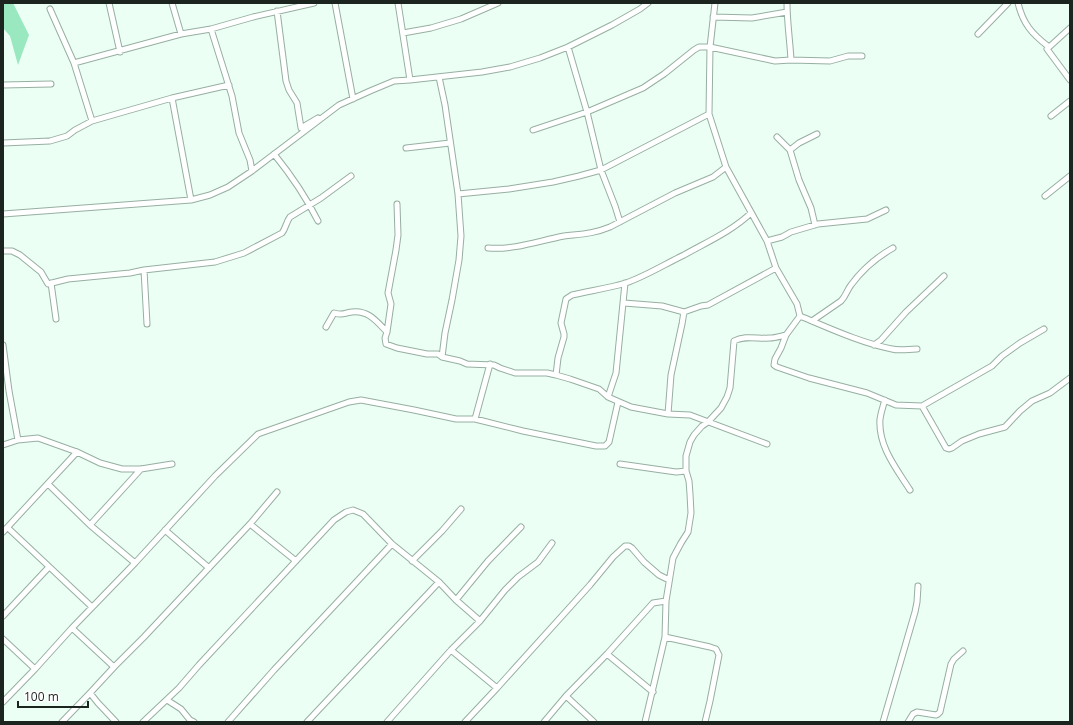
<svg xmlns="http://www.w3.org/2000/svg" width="1073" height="725" font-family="'Open Sans',sans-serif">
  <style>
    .green { fill: #99e8c0 }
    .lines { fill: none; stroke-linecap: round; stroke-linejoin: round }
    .minor-casing { stroke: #97afa2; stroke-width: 7 }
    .minor { stroke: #fff; stroke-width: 5 }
  </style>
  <rect width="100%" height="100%" fill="#ebfff4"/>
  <!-- green -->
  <path class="green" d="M3,3H13L29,35L18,65L10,36L3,28Z"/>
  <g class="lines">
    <!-- minor casing -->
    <g class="minor-casing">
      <path id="minor" d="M109,3L120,52
        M172,3L181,34
        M335,3L353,99
        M398,3L410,80
        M715,3L710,47L709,114L726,167L767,241L776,268L797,304L800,316
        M787,3C787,22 790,41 791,60
        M1018,3C1023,24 1032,34 1049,47
        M50,9L74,63L92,121
        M277,11L286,81L289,90L297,103L301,128L318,118
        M713,17L752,18L787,12
        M1070,28L1047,49L1070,80
        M211,29L232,96L239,133L250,160L252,171
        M403,33L431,28L461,19L498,3
        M978,34L1008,3
        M568,47L587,112L601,170L615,206L620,222
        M74,63L181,34L211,29L253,17L314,3
        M439,77L445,105L458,194L461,236L459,260L452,300L445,333L442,357
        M3,85L51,84
        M172,98L191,200
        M1051,116L1070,101
        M533,130L587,112L643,88L664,74L694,50L699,47H710L775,61L791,60L830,61L848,56H862
        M777,137L790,150L799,180L811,208L815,225
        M3,143L50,141L67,136L75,130L92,121L172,98L229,85
        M406,148L450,143
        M790,150L799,143L817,134
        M274,154C291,175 306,197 318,221
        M458,194L509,189L553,182L579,176L601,170L709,114
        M1045,196L1070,176
        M397,204L398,235L396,250L388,293L391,304L387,332L385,338L386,344L397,348L427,354H438L442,357L460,361L467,364L494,365L500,368L515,373H547L556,375L570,379L599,389L608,397L631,407L668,414L690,415L767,444
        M3,214L191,200L210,195L228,187L252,171L339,105L370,91L394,81L410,80L482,72L510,67L540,58L568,47L612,25L640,9L648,3
        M767,241L782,237L791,232L818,224L867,219L886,210
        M488,248C515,250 538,241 564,236C581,234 593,234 610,227L675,193L713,177L726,167
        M3,251H12L20,255L41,272L48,284L68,279L130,273L144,270L215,262L244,253L282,233C286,228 286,222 290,217L321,198L351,176
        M144,270L147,324
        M51,283L56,319
        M624,303L662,306L684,312
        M800,316L786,335L781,348L775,359L774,365L777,367L809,378L867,393L896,405L922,406L992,366L1002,356L1020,343L1044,329
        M800,316C829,328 861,343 892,349C900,351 909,349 917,349
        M812,321L841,301C846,296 847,290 851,285C862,270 877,257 893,248
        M326,327L334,313C344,316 343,313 352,312C369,310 377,322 387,332
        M3,345L9,391L18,440
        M874,345L881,340L906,312L944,276
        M556,375L558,358L564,337V334L561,323L566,299L572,295C589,291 609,288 626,283C646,276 665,264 684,255C707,242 732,231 751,213
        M608,397L616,373L625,283
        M885,400C883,406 881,413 880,419C878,446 896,468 910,490
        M922,406L946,448L949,449L952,448L962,441L979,434L1005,427L1020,411L1032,401L1050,393L1070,378
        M668,414L671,375L682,324L684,312L701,306L708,305L776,268
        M475,419L490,364
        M3,445L18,440L38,438L77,452L100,463L122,469H141L172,464
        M620,464L676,472L686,471
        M48,484L90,525L135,563
        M250,524L296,561
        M90,525L141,469
        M8,528L92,607
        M165,530L209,568
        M3,532L77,452
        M412,561L442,531L461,509
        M456,600L488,561L521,527
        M3,616L49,567
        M72,628L114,667
        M665,637L710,647L716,649L719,655L710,701L705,722
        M3,639L35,669
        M451,650L497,688L465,722
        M607,654L653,692
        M497,688L590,585L613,557L625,546H629L632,548L644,562L659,575L669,580
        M90,693L98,703L116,722
        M566,696L594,722
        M167,700L181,709L190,720L194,722
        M3,702L35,669L72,628L135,563L215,476L258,434L349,402L361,400L414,410L456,419H475L523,431L596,446H605L609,442L618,402
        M62,722L90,693L115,666L144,637L250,524L277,492
        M143,722L179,688L199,665L334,520L346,512L353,510L363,514L392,544L439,582L456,600L480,621
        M228,722L274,670L392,544
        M307,722L439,582
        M387,722L451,650L480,621L505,590L518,577L538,562L552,543
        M544,722L566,696L607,654L653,603L666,601
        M645,722L665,637L666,601L673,558L681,543L688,532L691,513L690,494L689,481L686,471V456L690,442L694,435L702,426L708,422L721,408L727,397L730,388L734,341C745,335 758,339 770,338C775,338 781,336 786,335
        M883,722L915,612L917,602L918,586
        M908,722L913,714L917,712L936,715L938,714L940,712L951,664L954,659L963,651"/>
    </g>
    <!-- minor -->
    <use href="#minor" class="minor"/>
  </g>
  <!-- border -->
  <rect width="1073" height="725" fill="none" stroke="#1b241f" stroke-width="8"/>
  <!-- scale -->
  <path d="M18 701v6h70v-6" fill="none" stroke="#1b241f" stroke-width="2"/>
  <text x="24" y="701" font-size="12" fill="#1b241f" stroke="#ffffff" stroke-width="3" paint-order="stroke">100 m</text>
</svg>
